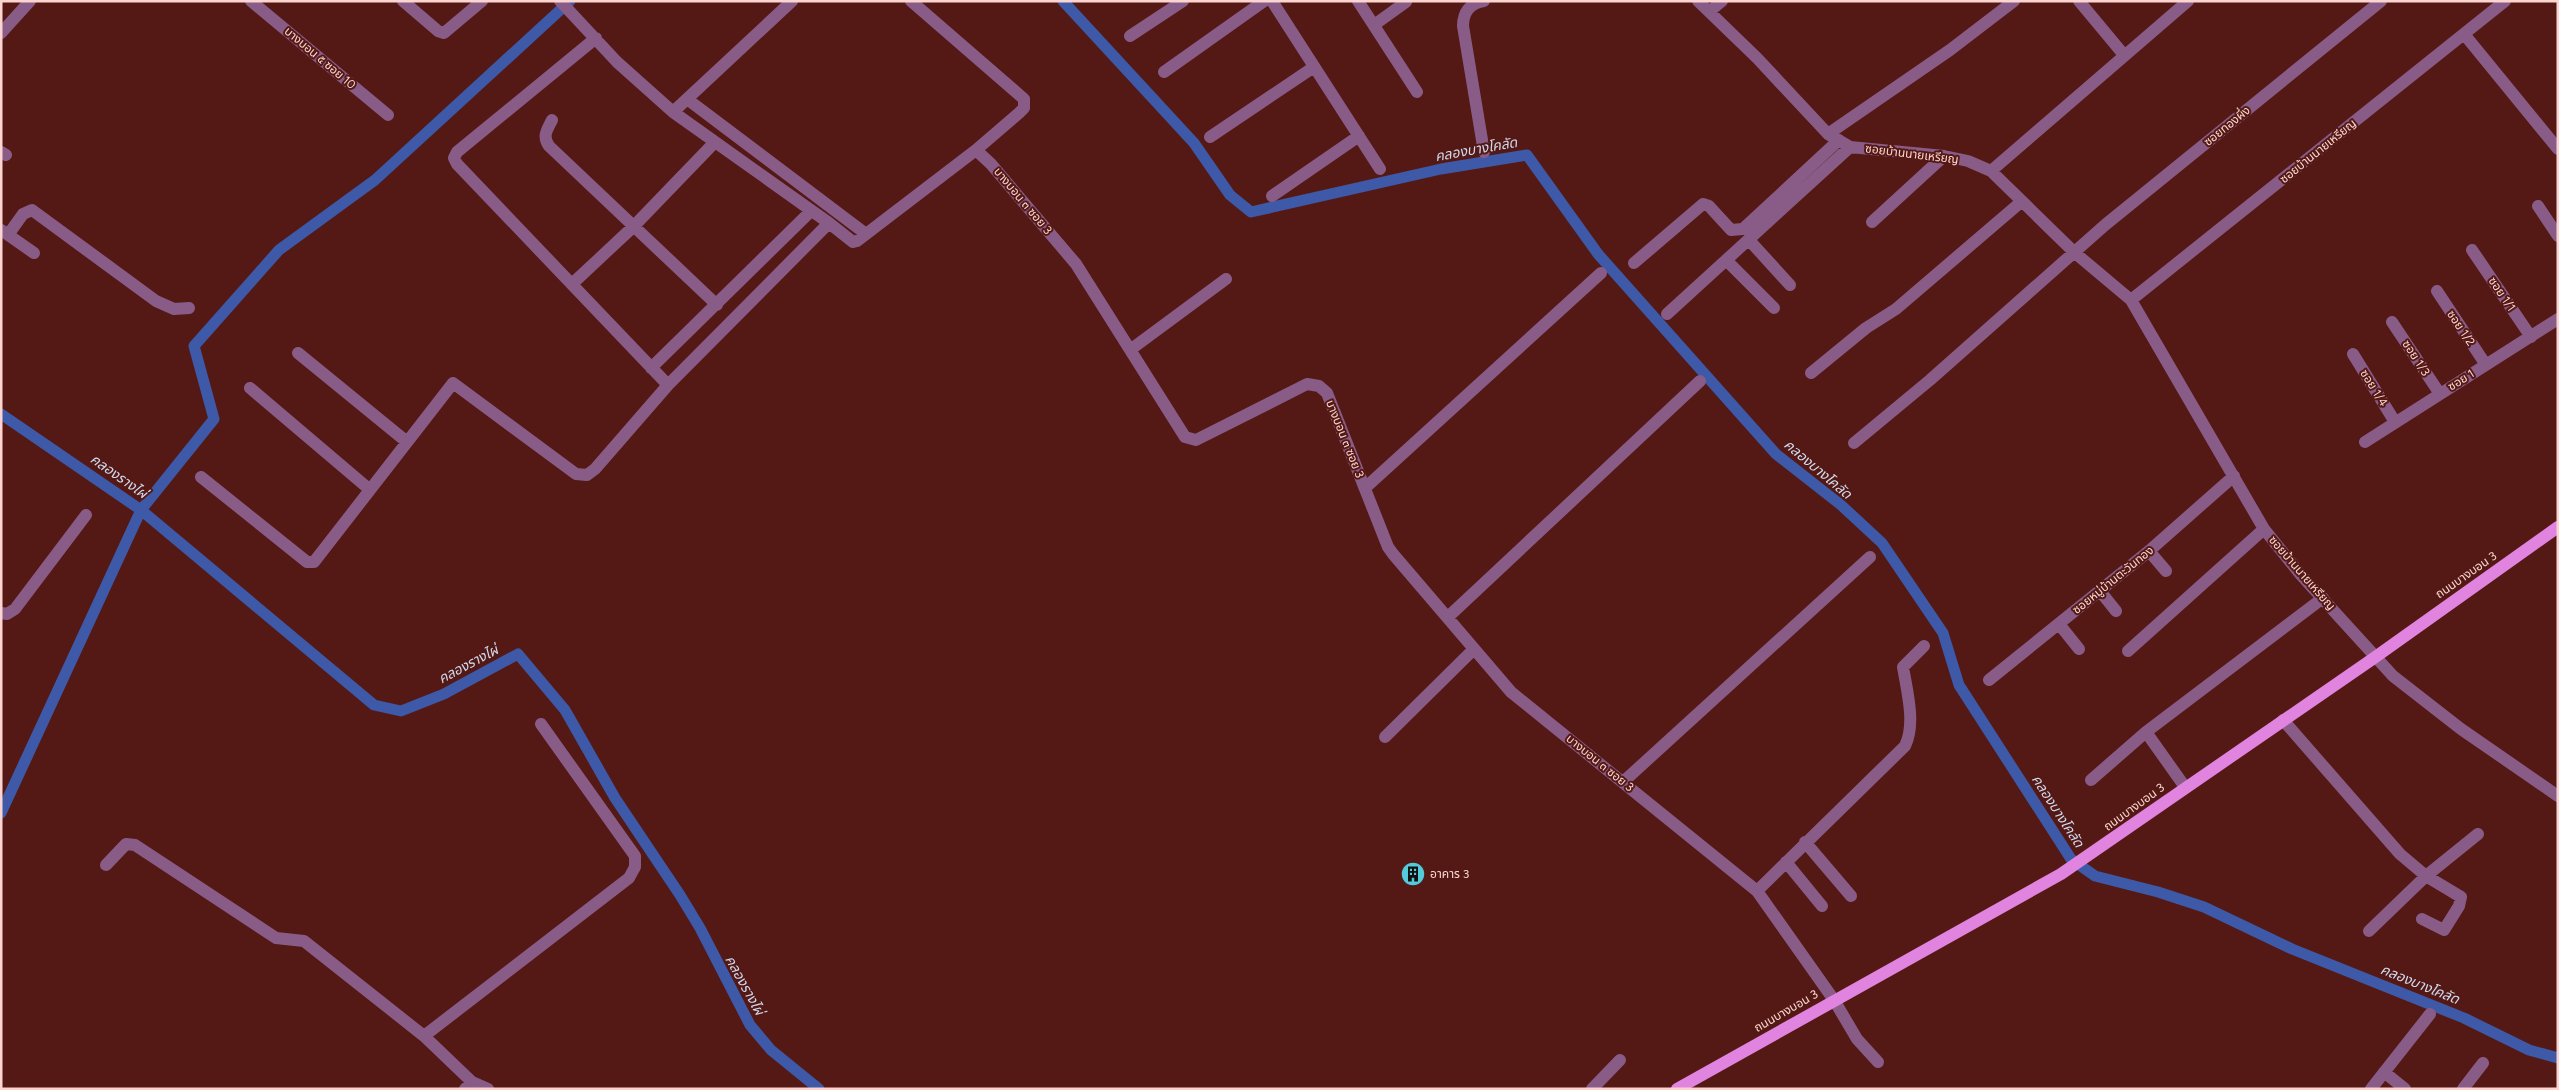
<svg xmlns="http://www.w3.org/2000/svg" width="2559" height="1090" font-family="Figtree,'Noto Sans Thai',sans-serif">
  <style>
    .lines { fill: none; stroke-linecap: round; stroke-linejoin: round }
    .canal { stroke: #3e59a8; stroke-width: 11 }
    .minor { stroke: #895c88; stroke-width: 12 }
    .major { stroke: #e084e0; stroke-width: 12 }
    .labels { text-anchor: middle; stroke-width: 4; stroke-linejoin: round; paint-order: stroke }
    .street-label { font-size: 12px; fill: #fcd5d0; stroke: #541915 }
    .poi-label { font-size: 12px; fill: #fcd5d0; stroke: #541915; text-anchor: start }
    .water-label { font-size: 14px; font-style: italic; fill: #d0daf0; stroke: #541915 }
  </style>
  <rect width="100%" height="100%" fill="#541915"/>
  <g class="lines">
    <!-- canal -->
    <path class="canal" d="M1063,1L1194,143L1230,195L1251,212L1441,169L1527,155L1598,254L1776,454L1841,505L1882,543L1943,633L1959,685L2071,859L2095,876L2158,892L2204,907L2292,949L2464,1018L2529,1050L2558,1058
      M1,414L141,510L374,705L401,711L444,694L518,654L565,710L615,798L680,895L700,928L750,1025L771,1050L819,1089
      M1,813L141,510L214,419L194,346L279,250L375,180L570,1"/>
    <!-- minor -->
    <path class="minor" d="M251,1L388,115
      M403,1L438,31L444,33L482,1
      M560,1L617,62L673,112L829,223
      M911,1L1024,99V108L1019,113L976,150L991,164L1076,264L1185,437L1196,440L1307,384L1319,386L1327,393L1388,547L1393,554L1511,692L1757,891L1834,1000L1857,1039L1878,1062
      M1272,1L1380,169
      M1358,1L1417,92
      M1484,1C1470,3 1463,12 1463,26L1484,152
      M1698,1L1757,58L1828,134L1850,147L1944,156L1968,161L1991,171L2075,253L2131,300L2264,529L2301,575L2393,676L2461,729L2558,796
      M2079,1L2124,55
      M1710,11L1722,1
      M1374,25L1406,2
      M1,33L30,1
      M2464,34L2558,149
      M1130,36L1183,1
      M596,38L457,152L454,158L457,164L668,385
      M1164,72L1264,1
      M687,99L866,234
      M673,112L792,1
      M552,120C547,130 542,136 549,146L717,305
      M1828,134L1950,50L2014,1
      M1210,137L1314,67
      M1,152L6,155
      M1991,171L2188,1
      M1272,196L1359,136
      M2538,206L2558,236
      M1872,222L1944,156
      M1,230L34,253
      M8,235L23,214L32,210L156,301L174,309L189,308
      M1749,240L1790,285
      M2472,250L2531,337
      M1726,260L1774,308
      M1634,263L1703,204L1709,206L1731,230L1743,229L1839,140
      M572,284L633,227L714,143
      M2437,291L2486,365
      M2131,300L2505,1
      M1667,314L1850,147
      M2392,322L2440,394
      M1130,350L1226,279
      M298,353L407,442
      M2353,354L2395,422
      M651,368L811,211
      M1811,373L1866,328L1896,309L2021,202
      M250,388L369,489
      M2365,442L2558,319
      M1854,443L1930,380L2105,225L2381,1
      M201,477L307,562H314L453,383L576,474L587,475L595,469L668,385L829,223L853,242L857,241L976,150
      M1365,488L1601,273
      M2149,551L2166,571
      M2100,591L2116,611
      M1,613L7,614L15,609L86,515
      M1448,617L1700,381
      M2059,624L2079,649
      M2128,651L2264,529
      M1989,680L2149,551L2234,476
      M2283,720L2400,854L2426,876L2461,897L2459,906L2444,930L2422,919
      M2146,732L2185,787
      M1385,737L1474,649
      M2091,780L2146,732L2323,598
      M1623,782L1870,557
      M1805,842L1851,896
      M1786,862L1822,906
      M106,865L126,844L135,845L276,938L304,941L424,1036L472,1082L465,1089
      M1757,891L1905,746C1916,724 1907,691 1903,667L1924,646
      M2369,931L2426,876L2478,834
      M424,1036L629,878L635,867V856L541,724
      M2384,1072L2405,1089
      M472,1082L488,1089
      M1592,1089L1620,1060
      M2371,1089L2430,1014
      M2463,1089L2483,1063"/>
    <!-- major -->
    <path class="major" d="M1677,1089L2061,874L2374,658L2558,527"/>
  </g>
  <!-- icons -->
  <defs>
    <g id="building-disc" transform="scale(1.25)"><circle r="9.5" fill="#53cbdb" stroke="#541915"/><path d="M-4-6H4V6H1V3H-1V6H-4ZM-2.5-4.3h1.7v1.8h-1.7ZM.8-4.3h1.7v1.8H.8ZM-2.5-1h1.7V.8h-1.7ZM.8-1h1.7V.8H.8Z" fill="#111"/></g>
  </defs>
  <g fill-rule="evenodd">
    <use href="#building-disc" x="1413" y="874"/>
  </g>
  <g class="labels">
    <!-- street labels -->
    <g class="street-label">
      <text transform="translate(320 58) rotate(40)" y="4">บางบอน ๕ ซอย 10</text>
      <text transform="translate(2227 126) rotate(-39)" y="4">ซอยทองผึ่ง</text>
      <text transform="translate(2318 151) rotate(-39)" y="4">ซอยบ้านนายเหรียญ</text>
      <text transform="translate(1912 154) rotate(7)" y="4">ซอยบ้านนายเหรียญ</text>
      <text transform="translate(1023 201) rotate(50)" y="4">บางบอน ๓ ซอย 3</text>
      <text transform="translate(2502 294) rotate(56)" y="4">ซอย 1/1</text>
      <text transform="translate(2461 328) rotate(56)" y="4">ซอย 1/2</text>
      <text transform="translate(2416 358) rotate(57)" y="4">ซอย 1/3</text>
      <text transform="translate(2461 380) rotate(-32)" y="4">ซอย 1</text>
      <text transform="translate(2374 388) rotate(58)" y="4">ซอย 1/4</text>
      <text transform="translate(1345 439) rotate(68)" y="4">บางบอน ๓ ซอย 3</text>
      <text transform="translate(2302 573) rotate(49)" y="4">ซอยบ้านนายเหรียญ</text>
      <text transform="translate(2466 575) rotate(-35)" y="4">ถนนบางบอน 3</text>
      <text transform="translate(2113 580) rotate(-39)" y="4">ซอยหมู่บ้านตะวันทอง</text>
      <text transform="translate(1600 763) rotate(39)" y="4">บางบอน ๓ ซอย 3</text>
      <text transform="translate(2134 807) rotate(-36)" y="4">ถนนบางบอน 3</text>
      <text transform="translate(1786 1011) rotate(-30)" y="4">ถนนบางบอน 3</text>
    </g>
    <!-- poi labels -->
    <g class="poi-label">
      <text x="1430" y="878">อาคาร 3</text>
    </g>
    <!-- water labels -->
    <g class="water-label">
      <text transform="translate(1476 149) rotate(-10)" y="5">คลองบางโคลัด</text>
      <text transform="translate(1818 469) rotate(40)" y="5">คลองบางโคลัด</text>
      <text transform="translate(119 476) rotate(35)" y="5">คลองรางไผ่</text>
      <text transform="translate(468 664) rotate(-28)" y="5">คลองรางไผ่</text>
      <text transform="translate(2058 811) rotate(57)" y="5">คลองบางโคลัด</text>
      <text transform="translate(2420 984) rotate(22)" y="5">คลองบางโคลัด</text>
      <text transform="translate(745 985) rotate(61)" y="5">คลองรางไผ่</text>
    </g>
  </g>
  <!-- border -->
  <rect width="2559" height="1090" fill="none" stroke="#fcd5d0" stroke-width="5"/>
</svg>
